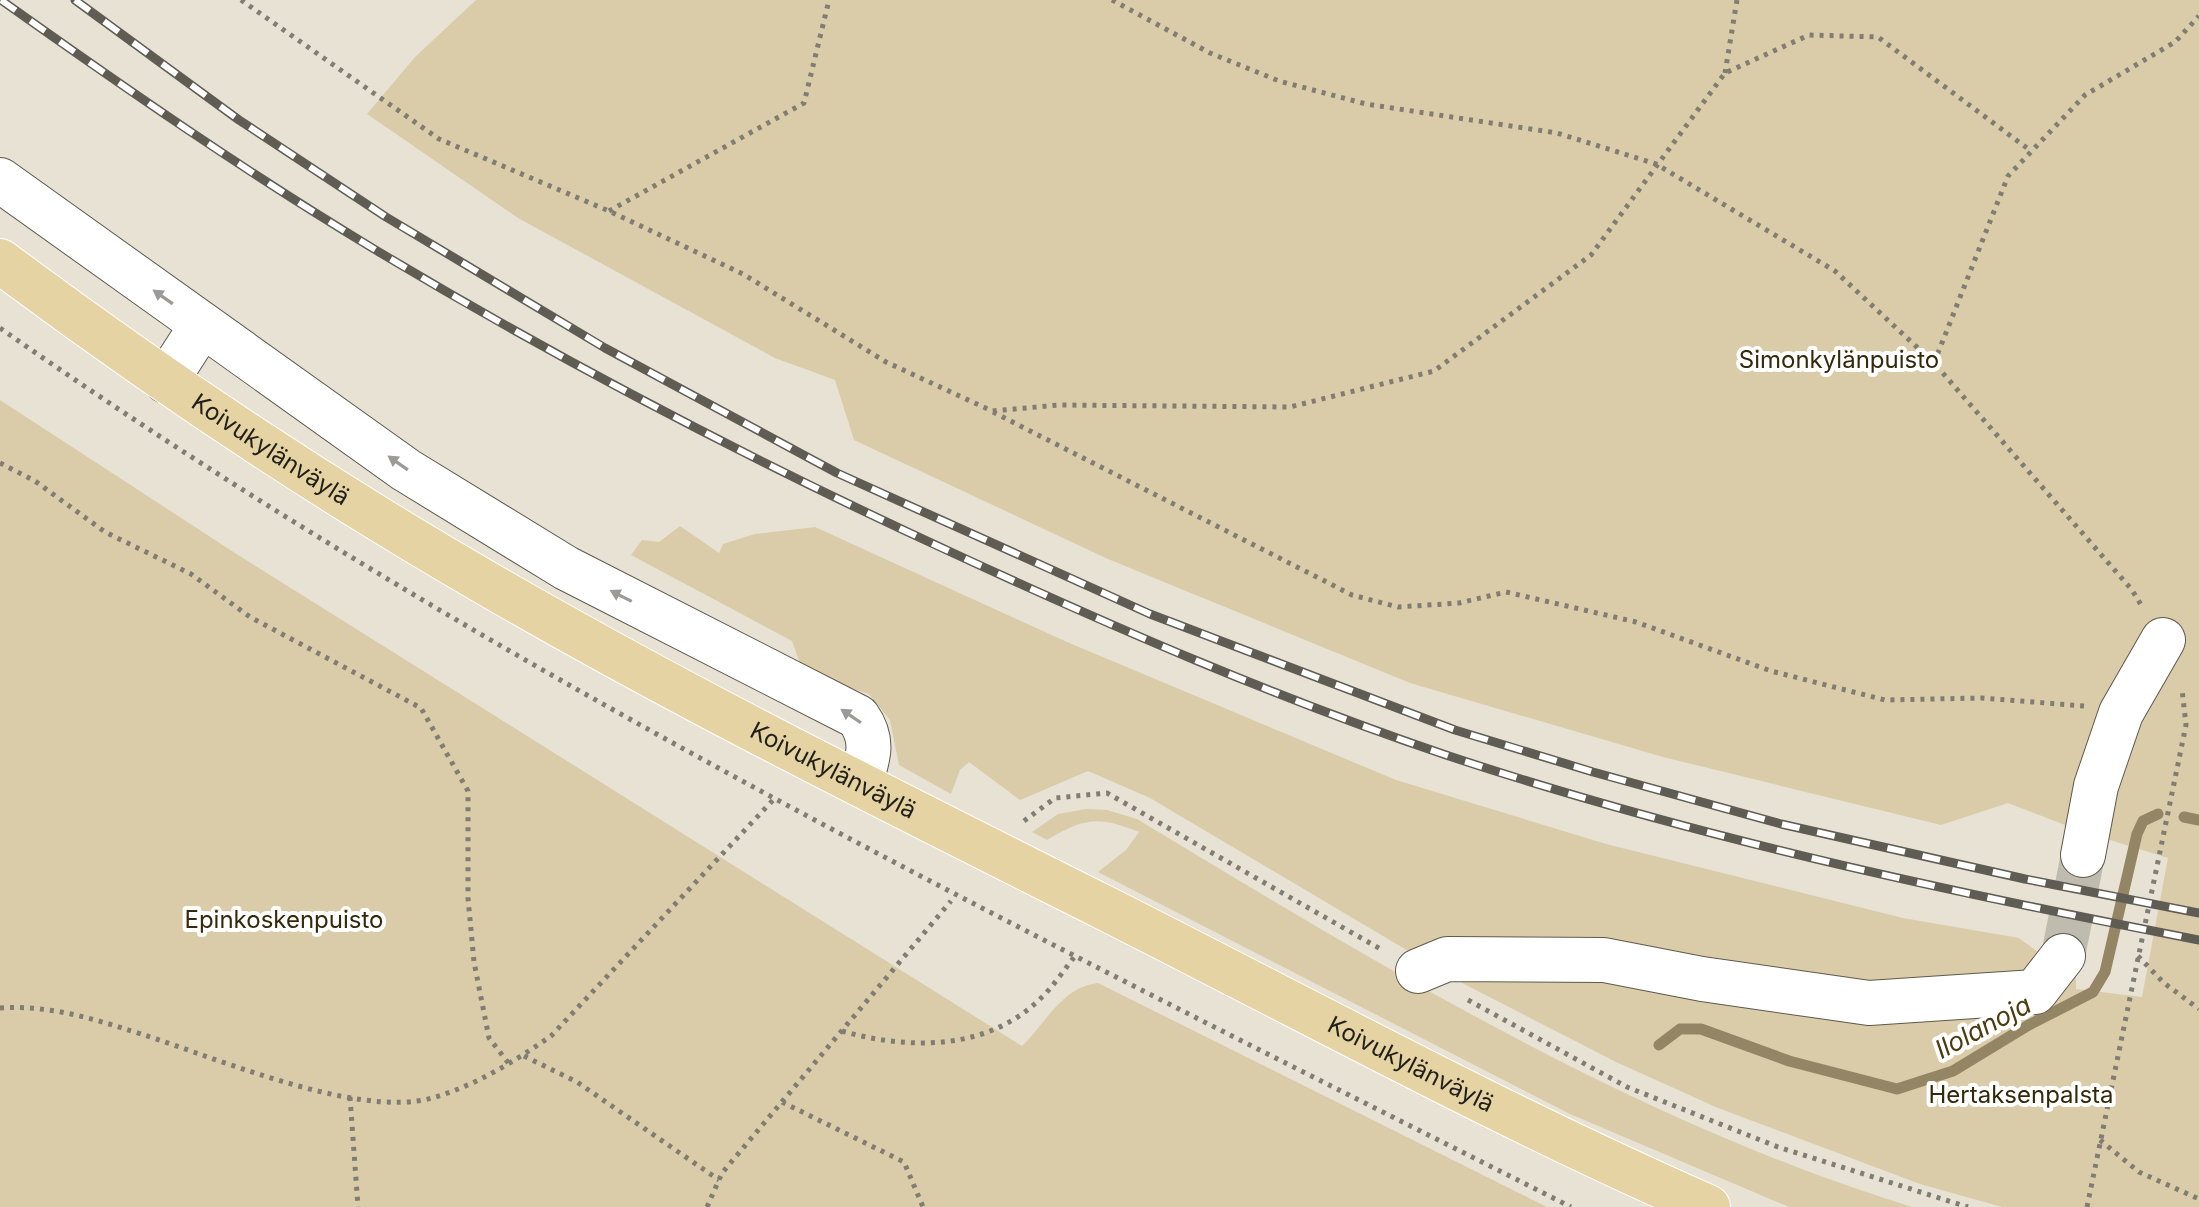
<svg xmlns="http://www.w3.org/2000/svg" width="2199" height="1207" font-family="Inter,sans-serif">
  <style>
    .green { fill: #dacca8 }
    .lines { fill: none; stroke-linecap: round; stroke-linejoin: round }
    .stream { stroke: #948664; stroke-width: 11 }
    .minor-tunnel { stroke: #bfbbaf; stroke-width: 44; stroke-dasharray: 44 22; stroke-linecap: butt }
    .minor-casing { stroke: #5e594d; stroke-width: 46 }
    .major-casing { stroke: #fff; stroke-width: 46 }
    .path { stroke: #807d73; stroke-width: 5; stroke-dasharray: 4 6; stroke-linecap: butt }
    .minor { stroke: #fff; stroke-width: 44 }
    .major { stroke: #e6d3a3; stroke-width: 44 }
    .rail-casing { stroke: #5f5c54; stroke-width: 9 }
    .rail { stroke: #fff; stroke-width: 6; stroke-dasharray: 18; stroke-linecap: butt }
    .oneway { fill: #9b9a98 }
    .labels { text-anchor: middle; stroke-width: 8; stroke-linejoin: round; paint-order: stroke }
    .park-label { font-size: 24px; fill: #34290a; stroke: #fff }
    .street-label { font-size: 24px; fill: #211f1a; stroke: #fff }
    .water-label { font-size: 26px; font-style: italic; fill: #4c3c0f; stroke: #fff }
  </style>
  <rect width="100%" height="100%" fill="#e7e2d4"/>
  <!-- green -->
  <path class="green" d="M476,0H2199V1207H2002L1920,1184L1718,1108L1616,1062L1464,984L1150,798L1088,771L1020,800L969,762L960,770L951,794L899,765L890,720L869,694L803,672L792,641L631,555L642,540L659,542L680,526L719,553L723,544L755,534L815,527L1067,642L1396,780L1606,844L1903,918L2019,938L2045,957L2076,972V989L2142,997L2168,858L2078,830L2008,803L1941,825L1663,757L1410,683L1108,559L854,440L835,380L775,358L518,218L367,114L415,57Z
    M0,400L235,553L1022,1046C1046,1023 1062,987 1098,983L1547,1207H0Z
    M1086,809L1107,810L1137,819C1384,968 1634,1121 1912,1207H1789L1570,1114L1098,872L1126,850L1139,832C1099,816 1085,817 1047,840L1032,832L1058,814Z"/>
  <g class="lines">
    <!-- stream -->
    <path class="stream" d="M2184,817L2199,820
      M1659,1045L1680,1029H1701L1789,1061L1897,1089L1953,1071L2027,1026L2093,992L2105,972L2137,834L2143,821L2158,814"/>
    <!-- minor-tunnel -->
    <path class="minor-tunnel" d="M2063,956L2083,855"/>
    <!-- minor casing -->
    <g class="minor-casing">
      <path id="minor" d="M0,180L406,470L566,568L858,717C875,741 868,758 860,784
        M166,381L202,325
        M2083,855L2096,786L2121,713L2163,640
        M1418,971L1447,959L1604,960L1702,979L1869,1003L2035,992L2063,956"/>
    </g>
    <!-- major casing -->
    <g class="major-casing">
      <g id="major">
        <path id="s1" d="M0,261C123,353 250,440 382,521C613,663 858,784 1101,906C1303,1008 1501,1116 1708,1207"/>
      </g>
    </g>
    <!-- path -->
    <path class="path" d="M241,0L439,139L609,211L743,274L886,362L992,411L1059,405L1290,407L1434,371L1591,255L1725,73L1809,35L1878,37L2031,151
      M1112,0L1210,53L1279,81L1366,104L1557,133L1656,164L1835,271L1934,363L2132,590L2143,608
      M1725,73L1737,0
      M609,211L804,103L829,0
      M0,328C494,675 1034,935 1571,1207
      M1934,363L2008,176L2085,95L2175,42L2199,16
      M993,412L1352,595L1398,607L1459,603L1506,592L1636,622L1771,671L1885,700L1982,698L2084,706
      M0,463L35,481L105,532L191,574L250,617L421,708L468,791V898L474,962L489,1038L510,1065
      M1024,821L1055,798L1107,793L1384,951
      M2138,956L2164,983L2199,1009
      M1468,1000L1627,1087L1778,1147L1968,1207
      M0,1008C43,1005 85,1016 125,1029C204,1052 354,1120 432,1098C475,1086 515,1061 551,1036L774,799
      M842,1031C908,1050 987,1051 1040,999C1053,987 1064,970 1075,956
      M524,1056L577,1082L719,1180
      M350,1097L358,1207
      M782,1102L904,1162L923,1207
      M2100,1140L2139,1172L2199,1199
      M707,1207L722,1173L951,901
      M2087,1207L2186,725L2182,689"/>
    <!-- minor -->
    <use href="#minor" class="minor"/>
    <!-- major -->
    <use href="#major" class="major"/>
    <!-- rail casing -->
    <g class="rail-casing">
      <path id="rail" d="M1,0C122,86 246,172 374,249C561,361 755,462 953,553C1115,628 1277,698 1446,755C1692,837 1945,891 2199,940
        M75,0L239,120L386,217L605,348L837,473L1150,614L1455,730L1593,772L1781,824L2025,879L2199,913"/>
    </g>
    <!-- rail -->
    <use href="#rail" class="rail"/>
  </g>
  <!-- one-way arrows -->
  <defs><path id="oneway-solid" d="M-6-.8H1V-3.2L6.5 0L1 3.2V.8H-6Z" transform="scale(2)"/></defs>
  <g class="oneway">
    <use href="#oneway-solid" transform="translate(163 297) rotate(-145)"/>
    <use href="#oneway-solid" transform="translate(398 463) rotate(-145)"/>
    <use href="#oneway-solid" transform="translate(621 596) rotate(-153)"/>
    <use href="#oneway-solid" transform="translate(851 716) rotate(-146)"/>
  </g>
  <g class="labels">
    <!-- park labels -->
    <g class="park-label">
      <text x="1839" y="368">Simonkylänpuisto</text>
      <text x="284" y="928">Epinkoskenpuisto</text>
      <text x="2021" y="1103">Hertaksenpalsta</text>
    </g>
    <!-- street labels -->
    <g class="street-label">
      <text dy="8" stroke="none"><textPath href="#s1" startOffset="330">Koivukylänväylä</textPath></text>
      <text dy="8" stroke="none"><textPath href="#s1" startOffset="978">Koivukylänväylä</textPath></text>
      <text dy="8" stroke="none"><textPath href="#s1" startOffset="1626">Koivukylänväylä</textPath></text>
    </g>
    <!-- water labels -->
    <g class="water-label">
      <text transform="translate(1983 1027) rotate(-28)" y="9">Ilolanoja</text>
    </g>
  </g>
</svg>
